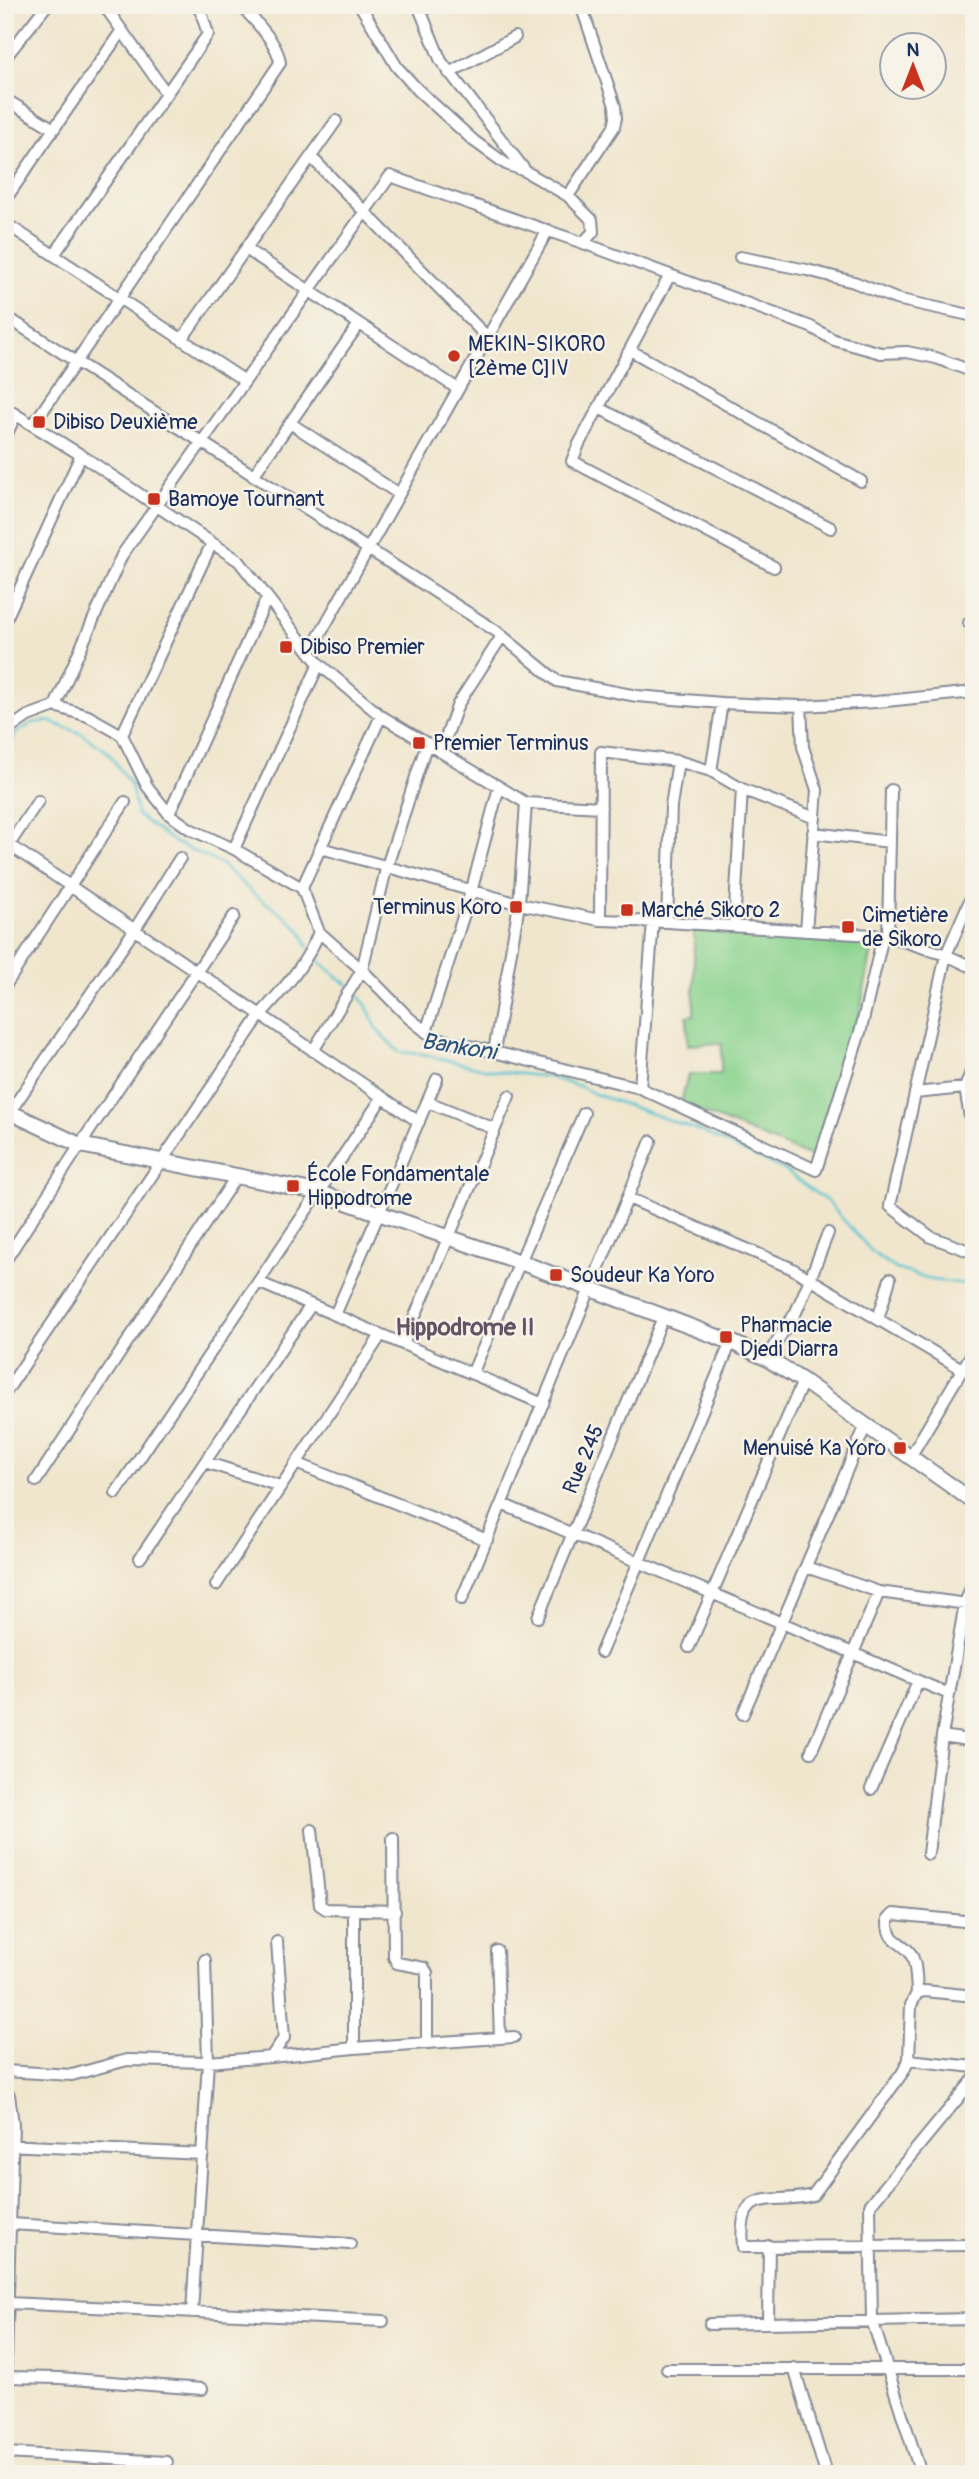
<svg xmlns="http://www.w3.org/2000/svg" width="979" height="2479" font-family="Pangolin,sans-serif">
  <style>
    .green { fill: #8ad38e; stroke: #528176; stroke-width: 2 }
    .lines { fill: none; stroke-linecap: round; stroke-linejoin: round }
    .stream { stroke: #59c4d3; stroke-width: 2.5 }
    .minor-casing { stroke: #868a96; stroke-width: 14 }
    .tertiary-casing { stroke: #868a96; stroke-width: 18 }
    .minor { stroke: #fff; stroke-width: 10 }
    .tertiary { stroke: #fff; stroke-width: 14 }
    .poi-dot { fill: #c8321e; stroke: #f7f3e8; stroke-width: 2.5 }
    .labels { text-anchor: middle; stroke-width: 5; stroke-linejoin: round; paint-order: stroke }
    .poi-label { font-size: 21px; fill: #1b2f5e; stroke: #f7f3e8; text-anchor: start }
    .street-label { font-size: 21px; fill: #1b2f5e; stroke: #f7f3e8 }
    .water-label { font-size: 23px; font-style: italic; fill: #2a547b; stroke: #f7f3e8 }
    .quarter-label { font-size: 24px; font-weight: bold; fill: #625365; stroke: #f7f3e8 }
  </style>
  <rect width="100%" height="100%" fill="#f7f3e8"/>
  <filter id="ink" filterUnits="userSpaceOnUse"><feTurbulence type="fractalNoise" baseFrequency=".0143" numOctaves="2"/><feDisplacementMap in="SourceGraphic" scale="14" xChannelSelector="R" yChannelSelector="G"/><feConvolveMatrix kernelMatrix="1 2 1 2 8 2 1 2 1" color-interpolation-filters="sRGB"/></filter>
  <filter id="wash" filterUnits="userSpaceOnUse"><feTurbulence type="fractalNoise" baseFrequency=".00686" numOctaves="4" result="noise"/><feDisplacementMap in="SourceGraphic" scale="28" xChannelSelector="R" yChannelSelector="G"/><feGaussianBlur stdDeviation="1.57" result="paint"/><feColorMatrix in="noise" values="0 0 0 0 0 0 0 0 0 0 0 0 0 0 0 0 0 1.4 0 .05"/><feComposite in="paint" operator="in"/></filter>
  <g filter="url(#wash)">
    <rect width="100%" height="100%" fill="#f0e6cd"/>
    <!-- green -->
    <path class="green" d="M694,930L873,945L857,1027L845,1052L813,1158L681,1104L688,1074H721L722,1043L688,1045L687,1016L694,1015Z"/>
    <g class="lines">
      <!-- stream -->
      <path class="stream" d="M5,757L16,733L32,723L48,721L82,734L108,752L131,785L137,815L174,842L221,864L255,895L285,916L302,932L308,947
        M312,952L319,961L348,985
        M353,990L366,1005L378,1031L399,1052L422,1054L493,1071L549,1077L579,1086L595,1094L698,1130L784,1170L828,1202L872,1252L896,1269L933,1280L974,1285"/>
    </g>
  </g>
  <g filter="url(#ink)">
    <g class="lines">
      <!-- minor casing -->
      <g class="minor-casing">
        <path id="minor" d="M104,5L166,93
          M360,5L397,67L418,90L474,141L506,164L525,171L568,196L592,220L593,232L583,243
          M418,5L441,61L524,169
          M5,58L47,5
          M449,73L515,37
          M5,99L54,129
          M311,157L487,337
          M568,196L614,127L616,118L615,106L581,5
          M5,200L122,30
          M5,223L245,381
          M246,249L458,389
          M54,255L208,34L201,12L196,5
          M740,257L807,270L854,282L896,299L974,316
          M670,275L579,444L572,461L774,567
          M5,316L496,631L557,681L637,696L722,703L801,706L876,702L974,692
          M182,339L336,121
          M630,350L861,481
          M5,408L81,455L239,561L319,664L381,716L526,803L601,807
          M599,408L831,528
          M290,423L399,494
          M33,425L280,63C278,42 254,21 241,5
          M5,438L16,414
          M253,476L359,324
          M5,621L81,455
          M969,623H974
          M310,652L548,230
          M55,706L122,555L390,176L583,243L811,327L834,340L881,353L907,352L936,358L974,372
          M801,706L803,747L817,790L806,931
          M5,735L9,729L28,716L55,706L88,716L122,735L147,786L169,814L190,829L234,849L302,888L319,932L362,970L409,1018L433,1037L640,1088L816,1170L861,1029L883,936
          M122,735L212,543
          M441,751L458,704L502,636
          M711,771L722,703
          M169,814L267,598
          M813,833L890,842
          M5,842L419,1122
          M321,848L519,904L600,920L667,922L888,936L946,955L974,968
          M234,849L319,664
          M5,851L38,801
          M302,888L381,716
          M974,891L946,955L890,1206L931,1237L969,1251L974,1249
          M600,920L601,752L678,761L711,771L742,789L815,818
          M667,922L671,806L678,761
          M734,926L742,789
          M888,936L891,790
          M5,986L125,802
          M426,1032L471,892L499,787
          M313,1051L362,970L386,869L427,743
          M494,1052L519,904L526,803
          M974,1064L965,1088L974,1141
          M640,1088L653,921
          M915,1093L974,1087
          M428,1102L495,1129
          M5,1119L135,929L180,858
          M628,1198L791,1268L810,1279L828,1233
          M5,1261L80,1145L234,916
          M258,1282L543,1404
          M335,1315L437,1079
          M878,1319L890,1279
          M403,1344L509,1096
          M766,1358L796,1312L810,1279L962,1369
          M472,1374L584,1113
          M5,1393L261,1014C284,988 306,965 319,932
          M910,1457L974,1350
          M205,1462L280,1486
          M296,1463L487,1540
          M36,1481L237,1175
          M116,1493L382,1098
          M502,1504L949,1694
          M140,1558L311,1305
          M806,1567L879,1592L974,1605
          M216,1585L381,1335
          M462,1599L651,1141
          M538,1617L664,1315
          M689,1647L803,1381
          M601,1652L731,1342
          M743,1714L866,1425
          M942,1736L974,1741
          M811,1752L879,1592
          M871,1789L918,1681
          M312,1830L320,1905L326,1909L395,1911
          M393,1838L394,1957L397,1963L424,1968L427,1973V2043
          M928,1854L942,1736L965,1603L974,1580
          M354,1911V2048
          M497,1951L500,2038
          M917,1993C916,1981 917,1965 911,1954C902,1940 887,1944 888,1919L893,1914L974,1922
          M271,2057L354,2048L514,2037
          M909,2060L911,2005L917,1993L925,1991L974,1996
          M974,2067L909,2060L903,2072L813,2195C771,2206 737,2183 743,2247L974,2245
          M5,2071L72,2075L127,2060L208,2062L271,2057L284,2038L277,1942
          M5,2090L9,2095L13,2124L5,2395
          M6,2145L203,2154
          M11,2224L350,2244
          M9,2303L383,2321
          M192,2312L208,2062L205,1960
          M768,2323L769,2246
          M710,2324L974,2319
          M794,2368L826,2474
          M667,2369H974
          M5,2377L60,2378L202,2389
          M5,2453L167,2462
          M921,2474L872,2320L870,2205L974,2079"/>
      </g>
      <!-- tertiary casing -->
      <g class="tertiary-casing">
        <path id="tertiary" d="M5,1110L80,1145L317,1192L520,1262L731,1342L766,1358L803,1381L974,1502"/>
      </g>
      <!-- minor -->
      <use href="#minor" class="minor"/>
      <!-- tertiary -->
      <use href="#tertiary" class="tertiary"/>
    </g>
  </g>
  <!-- markers -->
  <g class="poi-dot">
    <circle cx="454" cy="356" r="7"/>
    <rect x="32" y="415" width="14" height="14" rx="3.5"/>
    <rect x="147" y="492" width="14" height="14" rx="3.5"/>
    <rect x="279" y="640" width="14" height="14" rx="3.5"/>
    <rect x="412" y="736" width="14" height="14" rx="3.5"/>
    <rect x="509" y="900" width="14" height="14" rx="3.5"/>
    <rect x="620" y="903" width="14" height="14" rx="3.5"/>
    <rect x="841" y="920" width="14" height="14" rx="3.5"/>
    <rect x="286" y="1179" width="14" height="14" rx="3.5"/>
    <rect x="549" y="1268" width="14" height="14" rx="3.5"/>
    <rect x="719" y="1330" width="14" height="14" rx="3.5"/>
    <rect x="893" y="1441" width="14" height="14" rx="3.5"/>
  </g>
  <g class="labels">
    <!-- poi labels -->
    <g class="poi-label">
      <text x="468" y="351">MEKIN-SIKORO<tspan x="468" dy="24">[2ème C]IV</tspan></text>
      <text x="53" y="429">Dibiso Deuxième</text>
      <text x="168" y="506">Bamoye Tournant</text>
      <text x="300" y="654">Dibiso Premier</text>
      <text x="433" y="750">Premier Terminus</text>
      <text x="502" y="914" text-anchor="end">Terminus Koro</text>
      <text x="641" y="917">Marché Sikoro 2</text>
      <text x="862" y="922">Cimetière<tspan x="862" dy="24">de Sikoro</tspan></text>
      <text x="307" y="1181">École Fondamentale<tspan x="307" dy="24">Hippodrome</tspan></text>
      <text x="570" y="1282">Soudeur Ka Yoro</text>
      <text x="740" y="1332">Pharmacie<tspan x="740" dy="24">Djedi Diarra</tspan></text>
      <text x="886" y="1455" text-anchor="end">Menuisé Ka Yoro</text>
    </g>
    <!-- street labels -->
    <g class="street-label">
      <text transform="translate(583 1459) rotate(-67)" y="7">Rue 245</text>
    </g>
    <!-- water labels -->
    <g class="water-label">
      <text transform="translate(459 1046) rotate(9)" y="8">Bankoni</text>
    </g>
    <!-- quarter labels -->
    <g class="quarter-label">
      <text x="465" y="1335">Hippodrome II</text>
    </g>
  </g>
  <!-- margin -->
  <rect width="979" height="2479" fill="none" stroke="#f7f3e8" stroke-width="28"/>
  <!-- north arrow -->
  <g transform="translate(913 66)"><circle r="33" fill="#f7f3e8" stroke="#9fa5b1" stroke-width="2"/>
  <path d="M0-5L12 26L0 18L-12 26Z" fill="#c8321e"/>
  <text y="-10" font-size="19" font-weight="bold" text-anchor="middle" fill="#1b2f5e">N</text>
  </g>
</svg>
